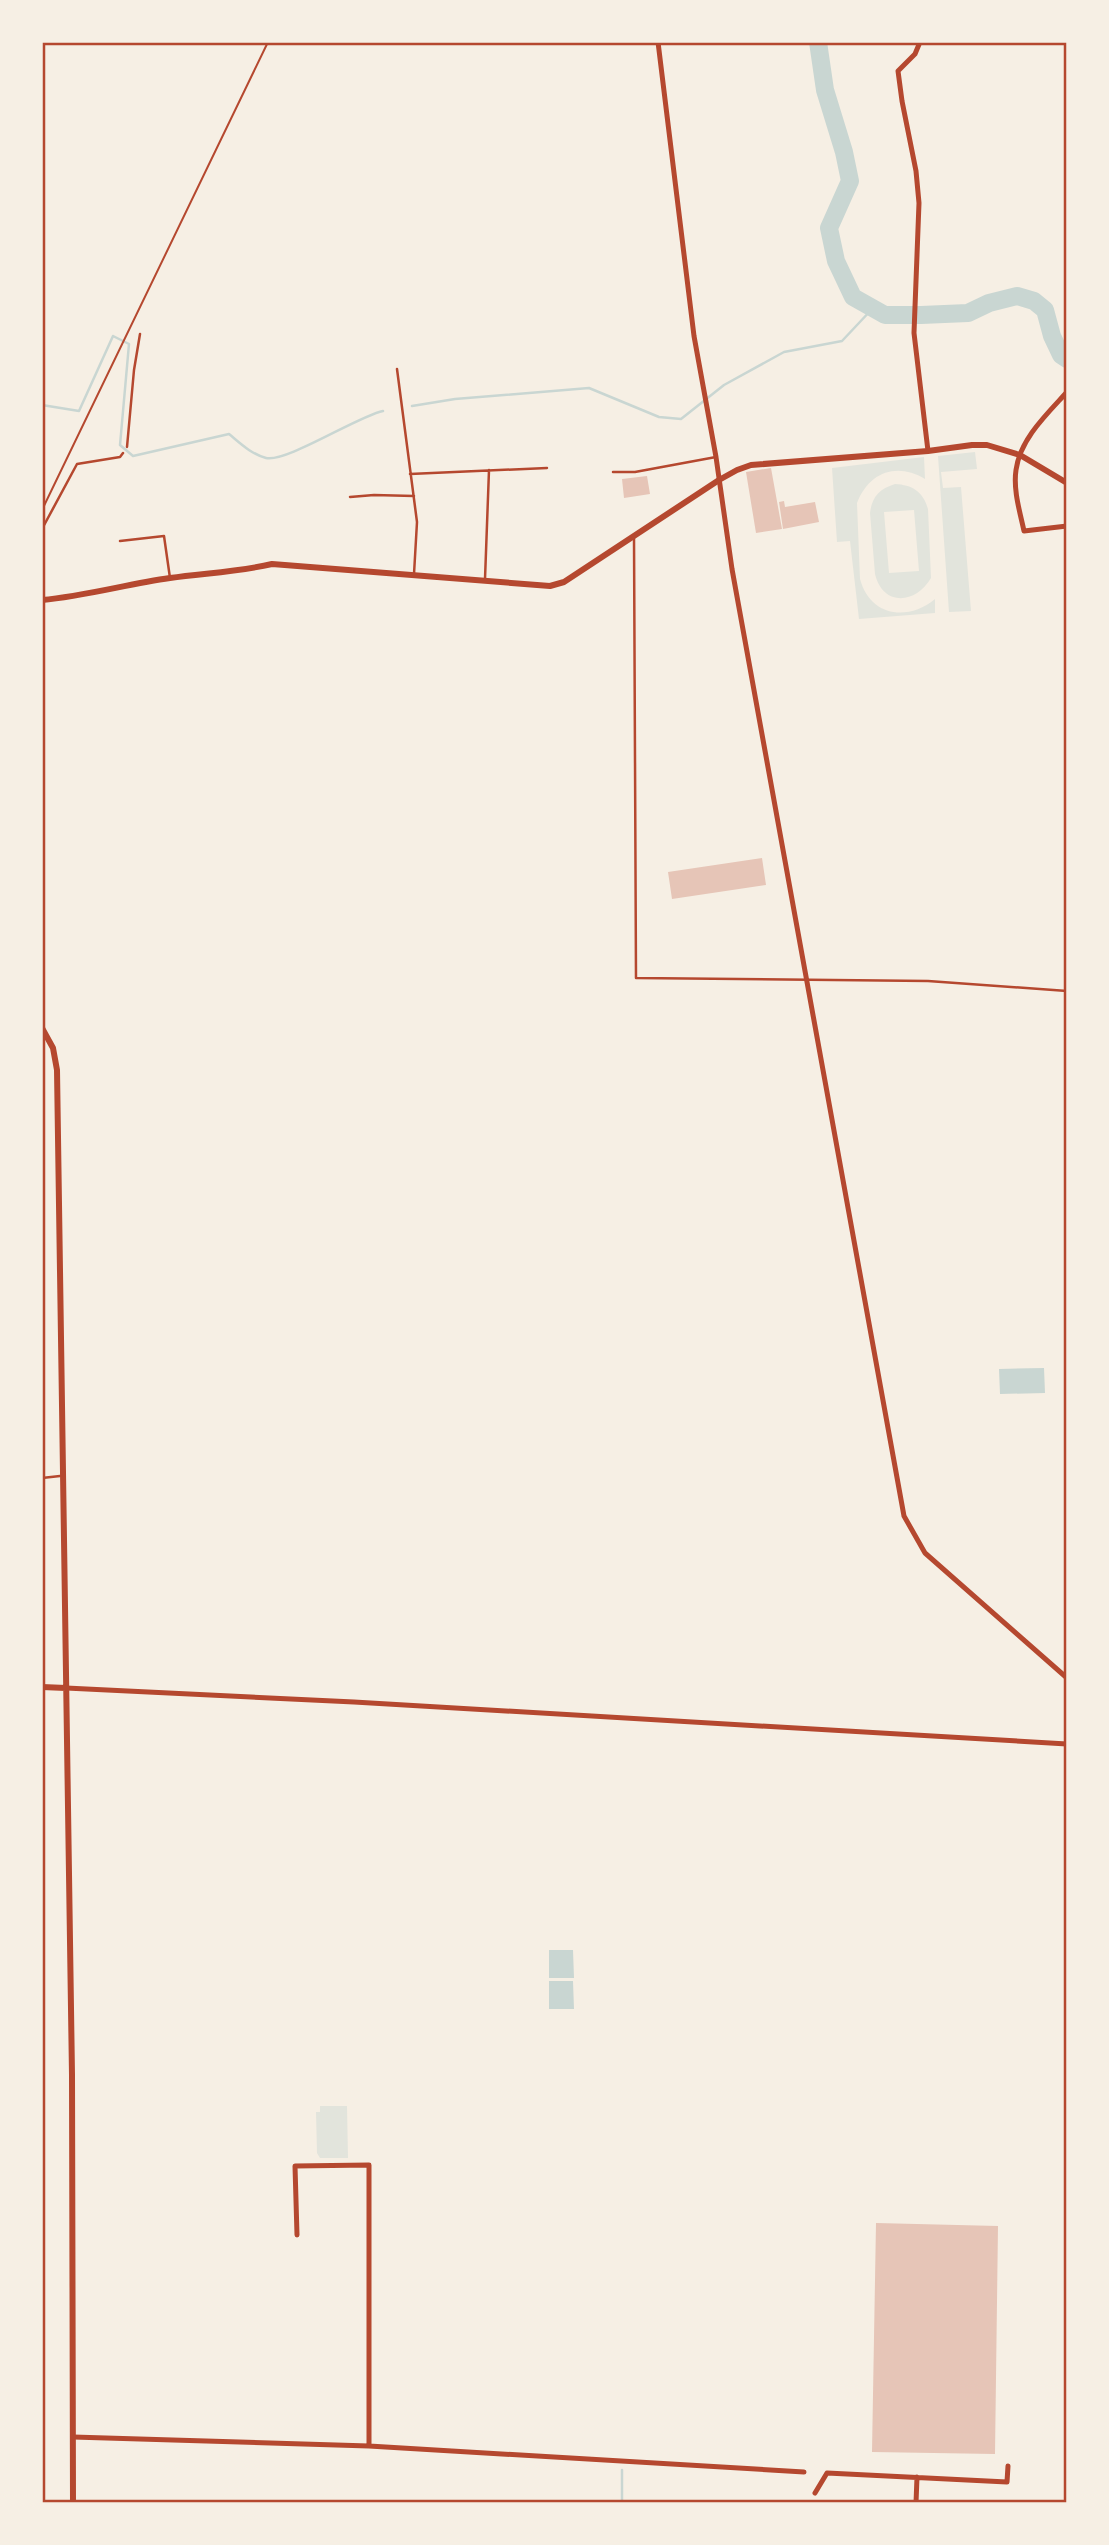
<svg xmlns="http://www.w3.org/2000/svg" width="1109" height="2545" font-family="'Alegreya Sans',sans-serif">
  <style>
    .green { fill: #e2e4dc; fill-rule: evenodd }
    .water { fill: #c9d6d2 }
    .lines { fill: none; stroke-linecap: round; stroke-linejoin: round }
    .stream { stroke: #c9d6d2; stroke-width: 2.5 }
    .river { stroke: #c9d6d2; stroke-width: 18 }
    .building { fill: #e6c5b7 }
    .path { stroke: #b5482f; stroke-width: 2 }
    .service { stroke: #b5482f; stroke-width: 2.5 }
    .minor { stroke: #b5482f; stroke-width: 5 }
    .tertiary { stroke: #b5482f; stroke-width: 6 }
    .neatline { fill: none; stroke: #b5482f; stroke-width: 2.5 }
  </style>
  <rect width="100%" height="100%" fill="#f6efe4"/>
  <!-- green -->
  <path class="green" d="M975,452L977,469L941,472L943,488L961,487L971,611L949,612L938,456Z
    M924,457L925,479C897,462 869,472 857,503L860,579C870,616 907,622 935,599V613L859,619L850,541L837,542L832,468Z
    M895,484C912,485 923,491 928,509L931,578C916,604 883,607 875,574L870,513C872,497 879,489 895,484ZM914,510L919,571L889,573L884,512Z
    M320,2106H347L348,2158H320L317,2153L316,2112H320Z"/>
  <!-- water -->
  <path class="water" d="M1044,1368L1045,1393L1000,1394L999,1369Z
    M549,1950H573L574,1978H549Z
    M549,1981H573L574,2009H549Z"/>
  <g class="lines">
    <!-- stream -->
    <path class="stream" d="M42,405L79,411L113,336L129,344L120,445L133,456L229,434C240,443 251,454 266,458C286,463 358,416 383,411
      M412,406L455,399L589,388L659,417L681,419L724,385L784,352L842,341L873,308
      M622,2503V2470"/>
    <!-- river -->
    <path class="river" d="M818,42L825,90L844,152L850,181L829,228L836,261L853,297L885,315H921L968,313L989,303L1017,296L1034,301L1045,310L1052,336L1061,355L1067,359"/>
  </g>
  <!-- building -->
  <path class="building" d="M771,468L782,529L756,533L746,472Z
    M647,476L650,494L624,498L622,479Z
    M784,501L785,507L815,502L819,522L783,529L779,502Z
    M762,858L766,885L672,899L668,872Z
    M876,2223L998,2226L995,2454L872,2452Z"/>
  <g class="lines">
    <!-- path -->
    <path class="path" d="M42,510L268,42"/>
    <!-- service -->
    <path class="service" d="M397,369L417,522L414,574
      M127,447L134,370L140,334
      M613,472H635L716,457
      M410,474L547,468
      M350,497L374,495L414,496
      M42,529L77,464L120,457L123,453
      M634,537L636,978L928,981L1067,991
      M120,541L164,536L170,578
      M485,579L489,470
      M42,1478L60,1476"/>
    <!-- minor -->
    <path class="minor" d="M658,42L694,336L716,457L732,569L904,1516L925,1553L1067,1678
      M920,42L915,54L898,71L902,101L916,171L919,203L914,333L928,451
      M1067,392C1047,414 1020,439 1016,470C1013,490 1020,512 1024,531L1067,526
      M66,1688L354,1702L1067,1744
      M297,2235L295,2166L369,2165V2446
      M73,2437L369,2446L804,2472
      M815,2493L827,2473L1007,2482L1008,2466
      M916,2503L917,2477"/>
    <!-- tertiary -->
    <path class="tertiary" d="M42,600C86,596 127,584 170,578C205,573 238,572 272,564L550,586L564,582L719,480L737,470L751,465L928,451L972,445H987L1020,455L1067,483
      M42,1028L53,1048L57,1070L72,2075L73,2503
      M42,1687L66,1688"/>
  </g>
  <!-- border -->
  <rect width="1109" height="2545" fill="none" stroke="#f6efe4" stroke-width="88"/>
  <rect x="44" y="44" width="1021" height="2457" class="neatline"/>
</svg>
